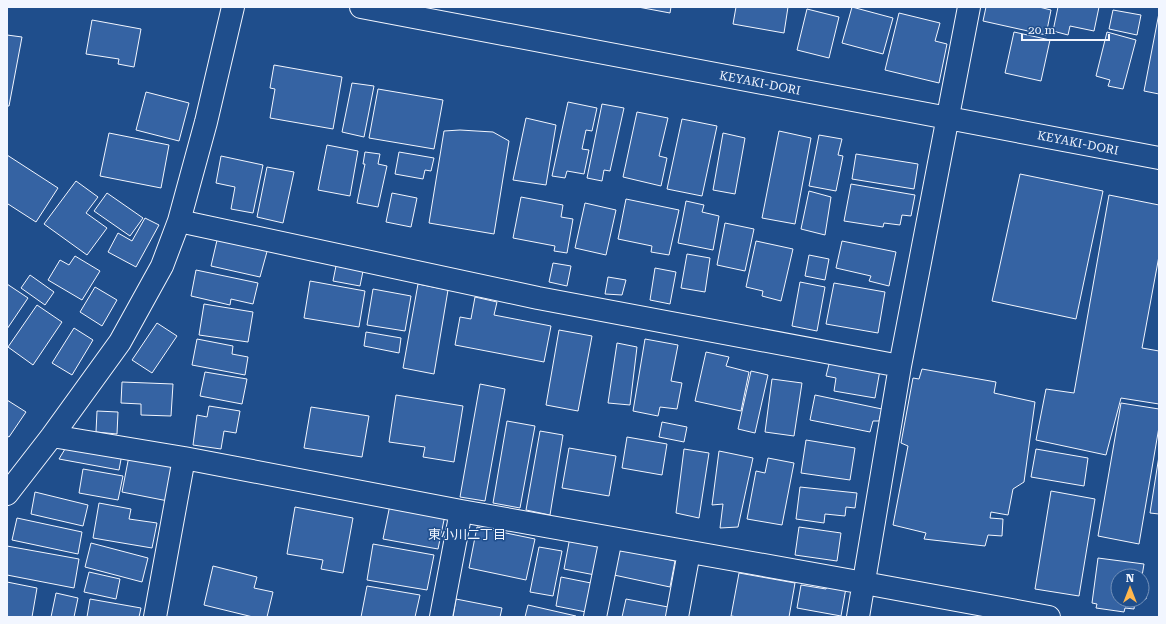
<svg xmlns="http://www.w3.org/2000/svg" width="1166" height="624" font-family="'Roboto Serif','Noto Sans JP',serif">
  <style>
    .building { fill: #3563a3; stroke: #f2f6ff }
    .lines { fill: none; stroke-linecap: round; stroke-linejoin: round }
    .minor-casing { stroke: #f2f6ff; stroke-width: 24 }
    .minor { stroke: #1f4e8c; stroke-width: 22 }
    .labels { text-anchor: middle; stroke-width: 3; stroke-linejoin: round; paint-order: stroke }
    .street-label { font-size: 12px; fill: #f2f6ff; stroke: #1f4e8c }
    .neighbourhood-label { font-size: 13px; fill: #f2f6ff; stroke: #1f4e8c }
  </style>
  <rect width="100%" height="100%" fill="#1f4e8c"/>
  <!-- building -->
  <path class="building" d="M638,7H671L670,13Z
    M736,7H788L784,33L733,24Z
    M852,7L893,18L883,54L842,43Z
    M986,7H1039L1051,10L1046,35L983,21Z
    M1058,7H1099L1094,31L1070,26L1068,35L1053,31Z
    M807,9L839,17L829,58L797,50Z
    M1113,10L1141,15L1137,35L1109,29Z
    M899,13L940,23L935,41L947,44L939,83L885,70Z
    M1159,13V94L1144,91Z
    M92,20L141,29L134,67L118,64L119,59L86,54Z
    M1014,32L1050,40L1041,81L1005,73Z
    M1107,32L1136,40L1123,89L1108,86L1110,80L1096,76Z
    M7,35L22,37L9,106H7Z
    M274,65L342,77L333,129L270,118L275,89L270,88Z
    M352,83L374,86L364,137L342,132Z
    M378,89L443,100L434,149L369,138Z
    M146,92L189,103L179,141L136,130Z
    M568,102L597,108L592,131L586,130L582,149L589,150L584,174L567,171L565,178L552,176Z
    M602,104L624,108L610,171L604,170L602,181L587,178Z
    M637,112L668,118L659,156L667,158L661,186L623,177Z
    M526,118L556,125L546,185L513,180Z
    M682,119L717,126L702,196L667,189Z
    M460,130L493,132L509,141L494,234L429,223L444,131Z
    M779,131L811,138L795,224L762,218Z
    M109,133L169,145L161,188L100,176Z
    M723,133L745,138L735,194L713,190Z
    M819,135L842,139L838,155L843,156L836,191L809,186Z
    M327,145L358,151L350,196L318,190Z
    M365,152L380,154L378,164L387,166L378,207L357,203L365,164H363Z
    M399,152L434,158L431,171L425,170L423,179L395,174Z
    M856,154L918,164L914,189L852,179Z
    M7,155L58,188L36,222L8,204L7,205Z
    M221,156L263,165L253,213L231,209L235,187L216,183Z
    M267,167L294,172L283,223L257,217Z
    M1020,174L1103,191L1076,319L992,301Z
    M76,181L98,197L86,213L107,228L87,255L44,224Z
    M851,184L915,195L911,216L902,215L900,225L884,223L883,227L844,221Z
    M809,191L831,197L825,235L801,229Z
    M107,193L143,218L130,236L94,211Z
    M392,193L417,198L411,227L386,222Z
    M1109,195L1159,205V256L1142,348L1159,351V404L1121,398L1106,455L1036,440L1046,389L1074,393Z
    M521,197L563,205L561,217L573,219L567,253L554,251L555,246L513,238Z
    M626,199L679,210L669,255L651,252L652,246L618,239Z
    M686,201L704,205L702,212L719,216L713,250L678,243Z
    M585,203L616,210L606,255L575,248Z
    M145,218L159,225L136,267L108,252L118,233L132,241Z
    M725,223L754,229L745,271L717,265Z
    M218,236L268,248L260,277L211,266Z
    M756,241L793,249L781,301L762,296L763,291L746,287Z
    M842,241L896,252L889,286L869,281L871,276L836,268Z
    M687,254L710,258L705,292L681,288Z
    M809,255L829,259L825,280L805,276Z
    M75,256L100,271L82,300L48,280L60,260L69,265Z
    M553,263L571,266L567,286L549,282Z
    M336,266L363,271L360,286L333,281Z
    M655,268L676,272L670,304L650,300Z
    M196,270L258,283L253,304L231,299L230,305L191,296Z
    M30,275L54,292L45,305L21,288Z
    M608,277L626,280L622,295L605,294Z
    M310,281L365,291L359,327L304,318Z
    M800,282L825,287L817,331L792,326Z
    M834,283L885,292L878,333L826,324Z
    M7,284L28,298L7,329Z
    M418,284L448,290L434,374L403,368Z
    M95,287L117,300L102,326L80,312Z
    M373,289L411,296L405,331L367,325Z
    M475,297L497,302L494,315L551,326L544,362L455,345L460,317L471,319Z
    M204,304L253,312L248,342L199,335Z
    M37,305L62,322L33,365L8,347Z
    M157,323L177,336L152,373L132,360Z
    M74,328L93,340L72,375L52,363Z
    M559,330L592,336L578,411L546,405Z
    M366,332L401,338L399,353L364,346Z
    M197,339L233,346L232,354L248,357L245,375L192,365Z
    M645,339L678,345L671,381L682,383L677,409L660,407L658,416L633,411Z
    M617,343L637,347L630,405L608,403Z
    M706,352L729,357L726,366L749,372L741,411L695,401Z
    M830,360L880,370L875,398L834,391L836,378L826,376Z
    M922,369L996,382L994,393L1035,402L1024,482L1013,489L1008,515L991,512L990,518L1003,519L1002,536L988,535L985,546L924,539L926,533L893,525L908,446L901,443L913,378L919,379Z
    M751,371L768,375L755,433L738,429Z
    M205,372L247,379L242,404L200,396Z
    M772,379L802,383L794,436L765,432Z
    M122,382L173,384L171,416L141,415V404L121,403Z
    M480,384L505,389L485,501L460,497Z
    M396,395L463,406L454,462L423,457L425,447L389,442Z
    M815,395L882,409L879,421H873L870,432L810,420Z
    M7,400L26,412L9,437L7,436Z
    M1121,403L1159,409V427L1139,544L1098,536Z
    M209,406L240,411L236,433L224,431L221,449L193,445L197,415L207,417Z
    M311,407L369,416L362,457L304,448Z
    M97,411L118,412L117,434L96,432Z
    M507,421L535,426L520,508L493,503Z
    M662,422L687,427L684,442L659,437Z
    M540,431L563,435L550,515L526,510Z
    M627,437L667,444L662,475L622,468Z
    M806,440L855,448L850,480L801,473Z
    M68,444L122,454L119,470L59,459Z
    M569,448L616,456L609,496L562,488Z
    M684,449L709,453L699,518L676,513Z
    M1036,449L1088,458L1084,486L1031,477Z
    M719,451L753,458L738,527L720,528L723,504L712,505Z
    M129,456L175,464L168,501L122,492Z
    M1159,456V514L1150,513Z
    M768,458L794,463L782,525L747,519L756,471L765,473Z
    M83,469L123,476L118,500L79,493Z
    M800,487L857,493L855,508L846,507L845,516L825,514L824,523L796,519Z
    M1051,491L1095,499L1079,596L1035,589Z
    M35,492L88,505L83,526L31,514Z
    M99,503L131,509L129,519L157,523L152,548L93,538Z
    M390,505L445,515L438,549L383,539Z
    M295,507L353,518L343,573L321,569L323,560L287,554Z
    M17,518L82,532L78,554L12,540Z
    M477,527L535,539L526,580L469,568Z
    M799,527L841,533L837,561L795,555Z
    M570,537L601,543L595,575L564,569Z
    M91,543L148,558L142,582L85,567Z
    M373,544L434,555L427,590L367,580Z
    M7,546L79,559L74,588L7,575Z
    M539,547L562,551L553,596L530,592Z
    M619,549L675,561L670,587L614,575Z
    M1098,558L1144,564L1142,576H1118V600H1135L1134,609L1125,608L1124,612L1096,608L1097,604L1092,603Z
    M213,566L257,577L254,588L273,592L267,617H253L204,605Z
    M89,572L120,579L116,599L84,592Z
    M739,573L795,583L789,617H738L731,616Z
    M561,577L591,583L586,612L556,606Z
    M7,582L37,588L32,617H7Z
    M828,584L846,588L841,616L797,608L801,585L826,589Z
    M367,586L420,595L415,617H361Z
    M1142,588L1148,589L1146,599H1142Z
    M56,593L78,598L74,617H51Z
    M90,599L141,608L139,617H87Z
    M456,599L502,608L500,617H453Z
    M626,599L668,607L666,617H622Z
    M528,605L576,616V617H525Z"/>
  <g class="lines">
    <!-- minor casing -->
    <g class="minor-casing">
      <path id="minor" d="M361,7L1159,158
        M179,221L538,298L900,366
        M52,436L184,458L461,511L864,583L1049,617
        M7,494L52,436L120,342L162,266L179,221L206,122L233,7
        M155,617L184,458
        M441,617L461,511
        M595,617L611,538
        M677,617L689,552
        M858,617L900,366L969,7"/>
    </g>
    <!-- minor -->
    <use href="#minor" class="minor"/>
  </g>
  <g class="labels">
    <!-- street labels -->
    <g class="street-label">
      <text transform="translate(760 83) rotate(11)" y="4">KEYAKI-DORI</text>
      <text transform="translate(1078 143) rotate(11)" y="4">KEYAKI-DORI</text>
    </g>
    <!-- neighbourhood labels -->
    <g class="neighbourhood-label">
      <text x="467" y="539">東小川二丁目</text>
    </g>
  </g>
  <!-- border -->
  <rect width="1166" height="624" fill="none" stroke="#f2f6ff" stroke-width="16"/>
  <!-- north arrow -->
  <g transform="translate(1130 588)"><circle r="19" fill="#1f4e8c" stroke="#7391ba"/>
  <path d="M0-3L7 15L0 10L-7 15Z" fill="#ffb74d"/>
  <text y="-6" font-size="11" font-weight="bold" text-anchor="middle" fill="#f2f6ff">N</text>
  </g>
  <!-- scale -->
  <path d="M1022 34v6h87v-6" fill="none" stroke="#f2f6ff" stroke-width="2"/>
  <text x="1028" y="34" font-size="12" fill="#f2f6ff" stroke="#1f4e8c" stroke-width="3" paint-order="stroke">20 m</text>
</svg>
